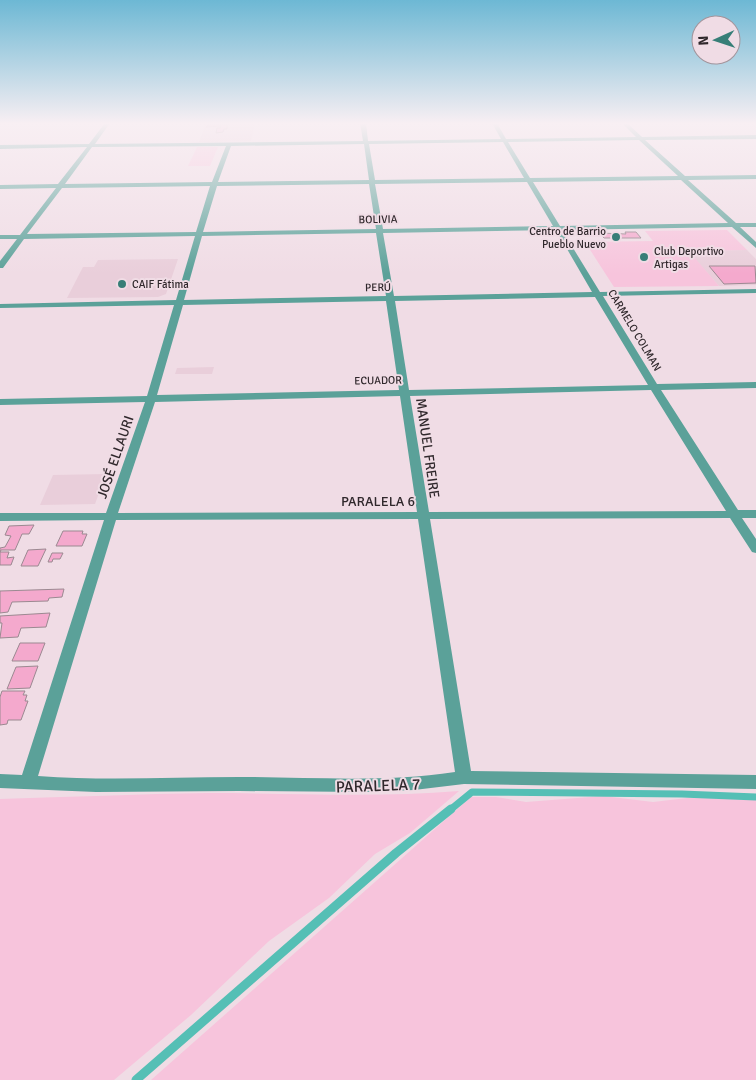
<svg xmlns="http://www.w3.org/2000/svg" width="756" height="1080" font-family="Signika,sans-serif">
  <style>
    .built { fill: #e9ceda }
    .green { fill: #f7c4dc }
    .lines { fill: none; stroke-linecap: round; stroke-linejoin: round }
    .stream-far1 { stroke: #55bfb5; stroke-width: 7 }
    .stream { stroke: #55bfb5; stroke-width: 9 }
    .building { fill: #f4a9cd; stroke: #9b8991 }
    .minor { fill: #5ba199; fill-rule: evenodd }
    .poi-dot { fill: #377e77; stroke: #f0dce5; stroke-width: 2 }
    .labels { text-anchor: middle; stroke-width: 4; stroke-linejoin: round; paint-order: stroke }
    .far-street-label { font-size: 11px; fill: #30282c; stroke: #f0dce5 }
    .far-poi-label { font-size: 11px; fill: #30282c; stroke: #f0dce5; text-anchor: start }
    .street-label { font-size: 14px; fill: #30282c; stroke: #f0dce5 }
    .near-street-label { font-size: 16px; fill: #30282c; stroke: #f0dce5 }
  </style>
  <rect width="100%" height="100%" fill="#f0dce5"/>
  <!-- built -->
  <path class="built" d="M206,123H255L251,141L199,142Z
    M747,250L756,259V285L719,286L688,251Z
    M178,259L166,294L158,297L67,298L83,267H94L98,260Z
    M214,367L212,374H175L177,368Z
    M106,474L95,504L40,505L53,475Z"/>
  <!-- green -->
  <path class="green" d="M197,147H218L210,166H188Z
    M727,230L747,250L689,251L719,286L614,287L585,242L653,241L645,231Z
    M459,791L410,833L375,854L329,898L269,941L191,1015L114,1080H0V799C70,797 139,794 209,793C293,793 376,798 459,791Z
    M603,796L653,802L704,796L756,800V1080H151L471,797H496L526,802Z"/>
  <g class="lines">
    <!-- stream-far1 -->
    <path class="stream-far1" d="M450,810L472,792L682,794L756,797"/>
    <!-- stream -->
    <path class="stream" d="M136,1080L396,853L451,809"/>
  </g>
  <!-- building -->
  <path class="building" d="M227,124V129H224L223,132L216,133L217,128H220L221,126L206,127L208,125Z
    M625,232H636L641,238H604L599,233L626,234Z
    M709,266H755L756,283L724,284Z
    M34,525L29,534H22L15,550H1L0,552H9L7,558L14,557L11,565H0V548L5,547L11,536L5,535L9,526Z
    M63,531H83L82,534H87L82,546H56Z
    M46,549L38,566H21L28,550Z
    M52,553H63L60,559H53L52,562H48Z
    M64,589L62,597L49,598L48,601L12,602L8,612L0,613V591Z
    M50,613L46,627L21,628L18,637L0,638L2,623H0V616Z
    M20,643H45L38,661H12Z
    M38,666L30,688L7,689L16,667Z
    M2,691H25L23,695H27L25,701H28L21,720H8L7,724L0,725V697Z"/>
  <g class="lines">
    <!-- minor -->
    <path class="minor" d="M105,123H110L95,144L363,141L360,123H366L368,141L501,139L492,123H497L506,139L636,137L622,123H627L642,137L756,135V139L645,140L685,176L756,175V179L688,180L736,223H756V227H740L756,242V248L732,227L562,230L600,292L756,289V293L603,296L657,384L756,382V388L661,390L738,510H756V518H742L756,539V553L752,552L730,518L430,519L471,771L756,775V789L464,784L414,790L364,792L239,791L96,792L0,788V774L22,775L104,520L0,521V513H106L145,402L0,405V399L147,396L174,305L0,308V304L176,300L195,236L24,239L3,268H0V261L17,239H0V235H20L56,188L0,189V185L58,184L87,147L0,149V145L89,144ZM639,140L678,176L530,178L508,142ZM503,142L524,178L375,180L369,144ZM364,144L369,180L218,182L231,146ZM226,146L212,182L65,184L92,147ZM681,180L728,223L560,226L533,182ZM527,182L553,226L383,229L375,184ZM369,184L376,229L203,232L217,186ZM210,186L196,232L27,234L62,188ZM556,230L592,292L394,296L383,233ZM376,233L386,296L184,300L202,236ZM595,297L648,385L409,390L395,301ZM386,301L399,390L157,395L183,305ZM651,390L726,511L429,512L410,396ZM400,396L417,512L118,513L155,402ZM418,519L455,772C383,783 311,777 239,777C172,777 105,781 38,776L116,520Z"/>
  </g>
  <!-- sky -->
  <linearGradient id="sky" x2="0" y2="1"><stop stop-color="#6db8d4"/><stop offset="0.45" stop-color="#f8eff3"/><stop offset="1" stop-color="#f8eff3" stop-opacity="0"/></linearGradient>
  <rect width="756" height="274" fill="url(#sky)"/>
  <!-- markers -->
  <g class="poi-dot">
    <circle cx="616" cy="237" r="5"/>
    <circle cx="644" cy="257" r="5"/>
    <circle cx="122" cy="284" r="5"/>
  </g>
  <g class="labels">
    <!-- far-street labels -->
    <g class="far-street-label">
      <text transform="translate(378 219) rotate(-1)" y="4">BOLIVIA</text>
      <text transform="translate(378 287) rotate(-1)" y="4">PERÚ</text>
      <text transform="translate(635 330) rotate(59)" y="4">CARMELO COLMAN</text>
      <text transform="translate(378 380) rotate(-1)" y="4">ECUADOR</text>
    </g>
    <!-- far-poi labels -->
    <g class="far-poi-label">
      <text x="606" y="235" text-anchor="end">Centro de Barrio<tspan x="606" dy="13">Pueblo Nuevo</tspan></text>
      <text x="654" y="255">Club Deportivo<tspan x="654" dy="13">Artigas</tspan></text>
      <text x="132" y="288">CAIF Fátima</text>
    </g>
    <!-- street labels -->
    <g class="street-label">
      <text transform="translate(428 448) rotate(82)" y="5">MANUEL FREIRE</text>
      <text transform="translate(115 457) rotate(-71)" y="5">JOSÉ ELLAURI</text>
      <text x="378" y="506">PARALELA 6</text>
    </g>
    <!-- near-street labels -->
    <g class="near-street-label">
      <text transform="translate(378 785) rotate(-2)" y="6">PARALELA 7</text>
    </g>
  </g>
  <!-- north arrow -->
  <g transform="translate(716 40) rotate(267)"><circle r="24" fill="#f0dce5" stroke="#a3949b"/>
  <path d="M0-4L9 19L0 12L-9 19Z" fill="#377e77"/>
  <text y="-8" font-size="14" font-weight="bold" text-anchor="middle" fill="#30282c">N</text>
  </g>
</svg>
